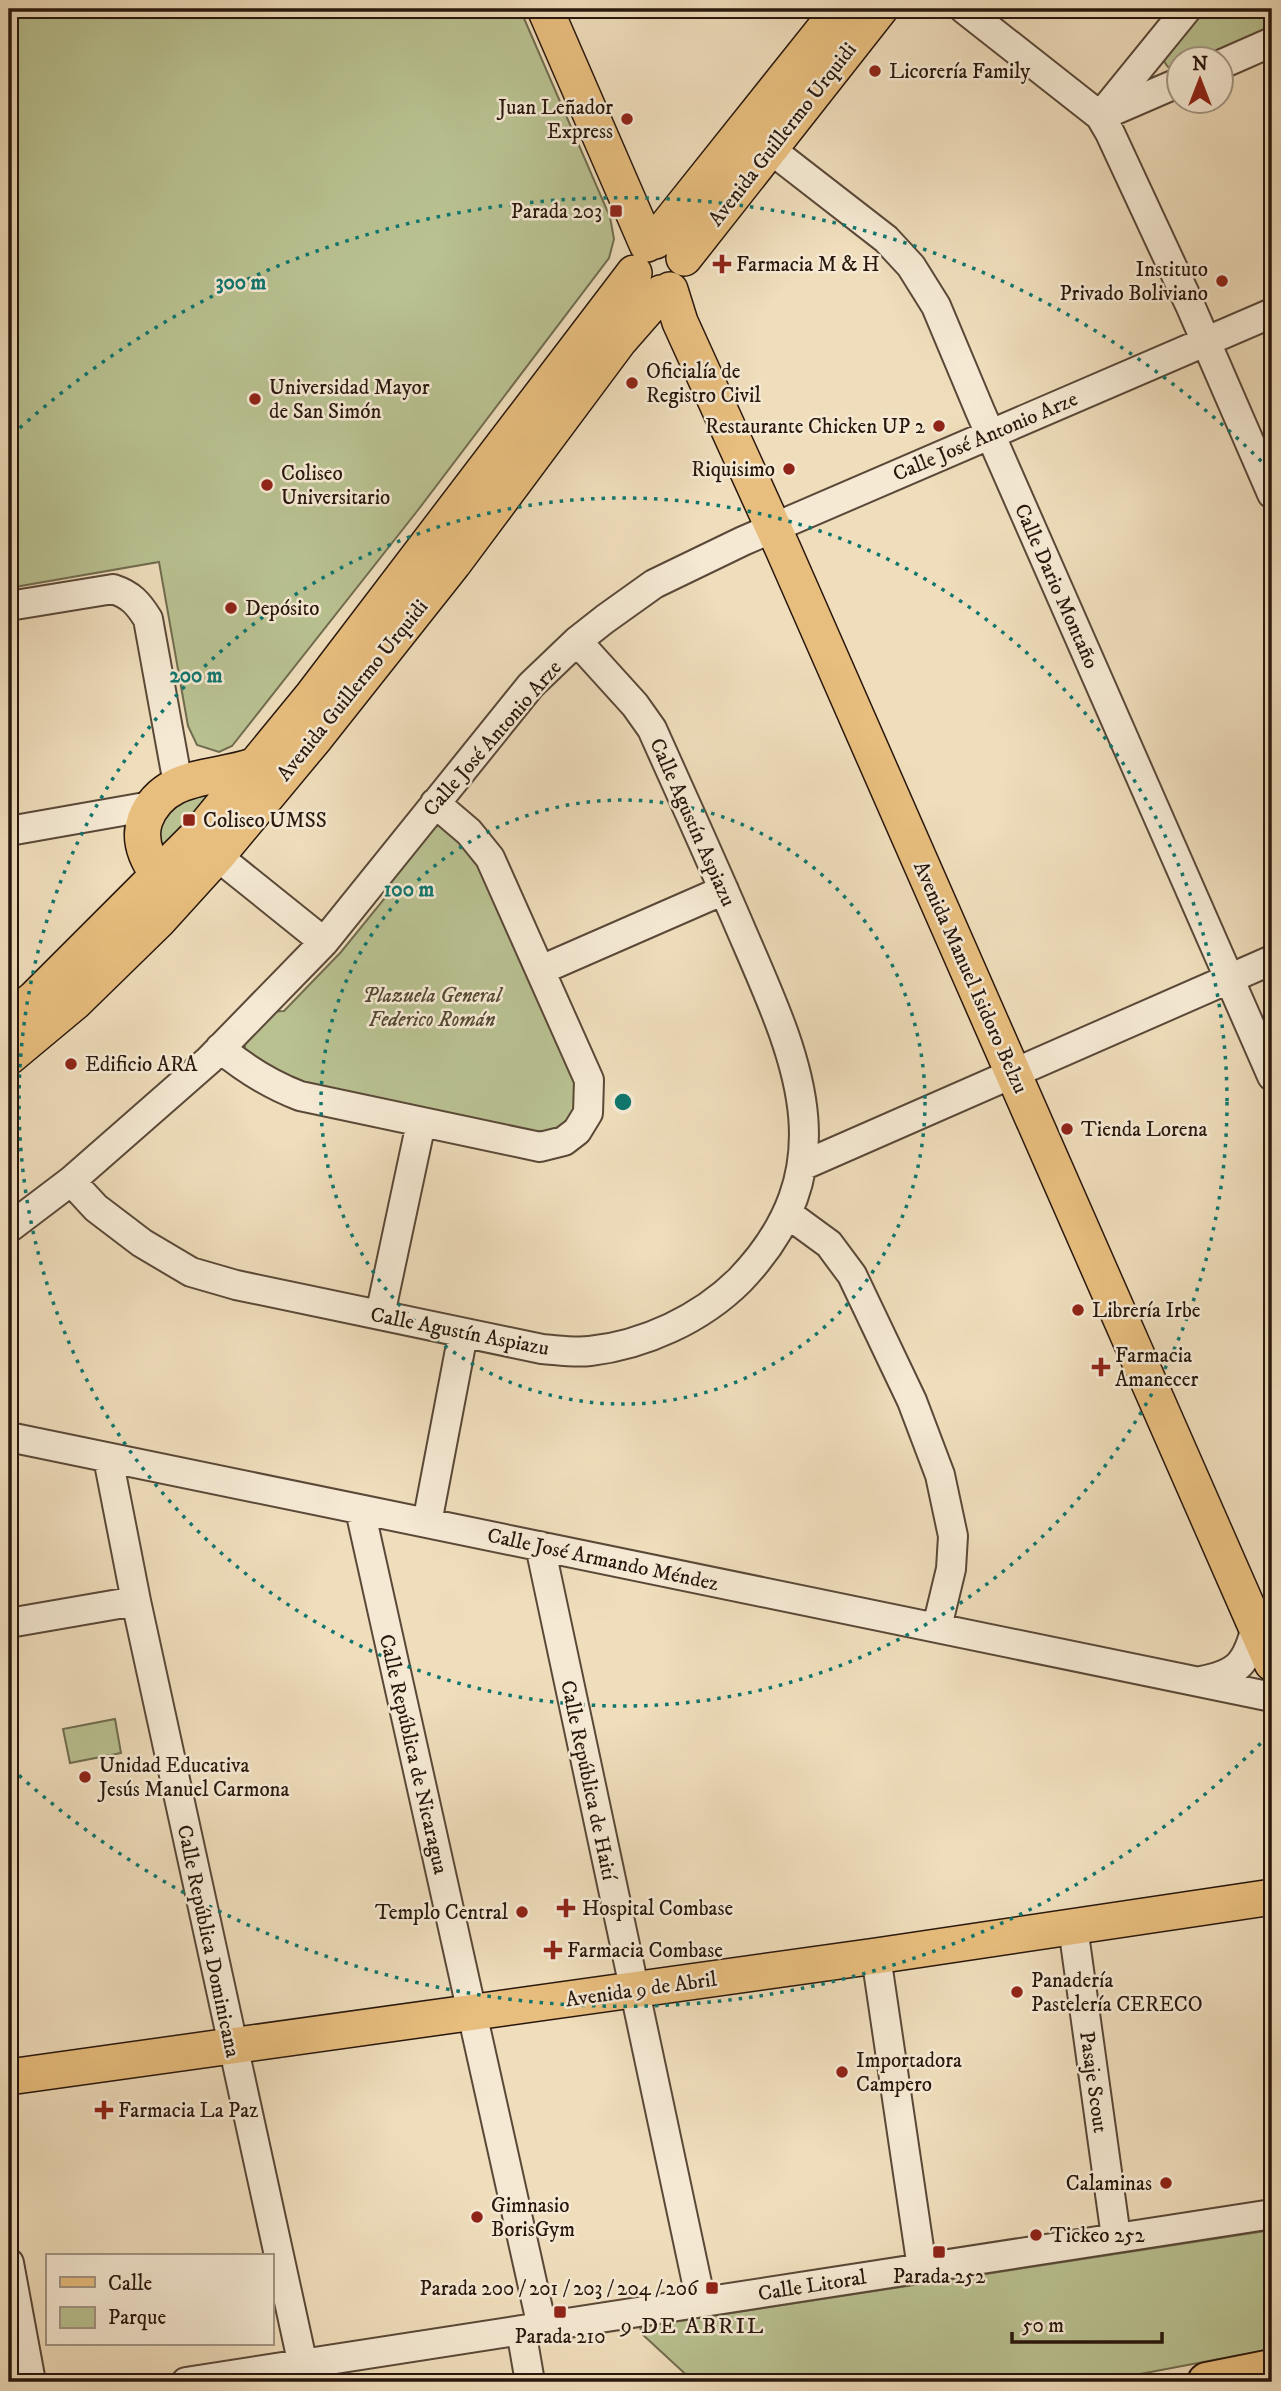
<svg xmlns="http://www.w3.org/2000/svg" width="1281" height="2391" font-family="'IM FELL DW Pica',serif">
  <style>
    .green { fill: #b9c191; stroke: #706c4f; stroke-width: 2 }
    .lines { fill: none; stroke-linecap: round; stroke-linejoin: round }
    .minor-casing { stroke: #5a4838; stroke-width: 32 }
    .major-casing { stroke: #28170d; stroke-width: 38 }
    .highway-casing { stroke: #28170d; stroke-width: 42 }
    .minor { stroke: #f5e9d3; stroke-width: 28 }
    .major { stroke: #e8be7e; stroke-width: 35 }
    .highway { stroke: #e8be7e; stroke-width: 38 }
    .ring { fill: none; stroke: #0f766e; stroke-width: 3.5; stroke-dasharray: 3.5 7 }
    .poi-dot { fill: #8f2418; stroke: #f5e9d3; stroke-width: 2.5 }
    .labels { text-anchor: middle; stroke-width: 5; stroke-linejoin: round; paint-order: stroke }
    .poi-label { font-size: 21px; fill: #28170d; stroke: #f5e9d3; text-anchor: start }
    .street-label { font-size: 21px; fill: #28170d; stroke: #f5e9d3 }
    .park-label { font-size: 21px; font-style: italic; fill: #544a35; stroke: #f5e9d3 }
    .neighbourhood-label { font-size: 23px; letter-spacing: 2px; fill: #28170d; stroke: #f5e9d3 }
    .centre { fill: #0f766e; stroke: #f5e9d3; stroke-width: 3.5 }
    .ring-label { font-size: 21px; text-anchor: middle; font-weight: bold; fill: #0f766e; stroke: #f5e9d3; stroke-width: 5; stroke-linejoin: round; paint-order: stroke }
  </style>
  <rect width="100%" height="100%" fill="#efddbb"/>
  <filter id="stains"><feTurbulence type="fractalNoise" baseFrequency=".00286" numOctaves="4"/><feColorMatrix values="0 0 0 0 .2 0 0 0 0 .09 0 0 0 0 .02 0 0 0 .5 -.17"/></filter>
  <radialGradient id="worn" r=".72"><stop offset=".6" stop-color="#630" stop-opacity="0"/><stop offset="1" stop-color="#630" stop-opacity=".3"/></radialGradient>
  <!-- green -->
  <path class="green" d="M9,9H520L610,217L614,239L609,258L418,510L232,746L219,752L197,745L188,726L159,562L9,588Z
    M1198,9H1258L1272,14V31L1208,59L1180,60L1179,71C1170,70 1166,67 1163,58Z
    M214,789L158,856V809Z
    M437,823L448,825L483,864L580,1083L575,1116L547,1137L313,1090L246,1054L244,1042L265,1012L284,1011L341,952L389,893V872Z
    M115,1719L121,1753L70,1763L63,1729Z
    M1272,2230V2349L1098,2382H694L642,2334L640,2327Z"/>
  <g class="lines">
    <!-- minor casing -->
    <g class="minor-casing">
      <path id="minor" d="M964,9L1100,116L1110,133L1190,305L1272,494
        M1222,64L1272,42
        M1106,114L1180,82
        M1100,116L1187,9
        M770,149L886,239L911,266L936,306L980,411L1272,1076
        M9,606L113,589C131,595 138,603 148,619L178,784
        M9,831L151,806
        M217,856L324,942
        M541,970L724,890
        M220,1048C245,1069 269,1084 300,1096L540,1147L564,1141L577,1131L588,1113L589,1080L490,858L469,832L435,803
        M802,1166L1272,960
        M71,1181L96,1208L142,1243L191,1272L236,1285L542,1349C557,1350 574,1353 590,1351C644,1345 701,1319 740,1280C850,1165 796,1057 742,932C713,864 682,796 652,729L635,705L577,641
        M788,1214L829,1244L852,1275L912,1401L940,1475L953,1536L951,1569L937,1627
        M9,1228L71,1181L209,1060L324,942L531,685L577,641L605,619L654,584L743,541L1272,313
        M380,1315L421,1123
        M9,1437L1267,1696L1272,1694
        M108,1458L136,1601L306,2379
        M360,1510L542,2327
        M427,1523L463,1334
        M540,1546L701,2302
        M9,1623L136,1601
        M1201,1681C1238,1674 1247,1663 1256,1627
        M1073,1927L1116,2237
        M876,1956L922,2268
        M9,2263L31,2382
        M521,2330L530,2382
        M186,2382L1272,2214"/>
    </g>
    <!-- major casing -->
    <g class="major-casing">
      <path id="major" d="M545,9L647,244
        M655,241L840,9
        M684,258L880,9
        M670,290L680,322L783,549L1272,1663
        M159,876C147,860 138,840 145,820C163,773 213,780 253,766
        M9,1019L34,999L199,834L312,696L634,273
        M9,1057L75,1002L158,921L217,856L316,737L453,564L619,341L661,293
        M9,2077L876,1956L1272,1897"/>
    </g>
    <!-- highway casing -->
    <g class="highway-casing">
      <path id="highway" d="M1207,2382L1272,2369"/>
    </g>
    <!-- minor -->
    <use href="#minor" class="minor"/>
    <!-- major -->
    <use href="#major" class="major"/>
    <!-- highway -->
    <use href="#highway" class="highway"/>
  </g>
  <!-- distance rings -->
  <g class="ring">
    <circle cx="623" cy="1102" r="302"/>
    <circle cx="623" cy="1102" r="604"/>
    <path d="M1268 1736A905 905 0 0 1 12 1769M12 435A905 905 0 0 1 1268 468"/>
  </g>
  <!-- markers -->
  <g class="poi-dot">
    <circle cx="875" cy="71" r="7"/>
    <circle cx="627" cy="119" r="7"/>
    <rect x="609" y="204" width="14" height="14" rx="3.5"/>
    <path d="M718.5 253.5h7v7h7v7h-7v7h-7v-7h-7v-7h7z"/>
    <circle cx="1222" cy="281" r="7"/>
    <circle cx="632" cy="383" r="7"/>
    <circle cx="255" cy="399" r="7"/>
    <circle cx="939" cy="426" r="7"/>
    <circle cx="789" cy="469" r="7"/>
    <circle cx="267" cy="485" r="7"/>
    <circle cx="231" cy="608" r="7"/>
    <rect x="182" y="813" width="14" height="14" rx="3.5"/>
    <circle cx="71" cy="1064" r="7"/>
    <circle cx="1067" cy="1129" r="7"/>
    <circle cx="1078" cy="1310" r="7"/>
    <path d="M1097.5 1356.5h7v7h7v7h-7v7h-7v-7h-7v-7h7z"/>
    <circle cx="85" cy="1777" r="7"/>
    <path d="M562.5 1897.5h7v7h7v7h-7v7h-7v-7h-7v-7h7z"/>
    <circle cx="522" cy="1912" r="7"/>
    <path d="M549.5 1939.5h7v7h7v7h-7v7h-7v-7h-7v-7h7z"/>
    <circle cx="1017" cy="1992" r="7"/>
    <circle cx="842" cy="2072" r="7"/>
    <path d="M100.5 2099.5h7v7h7v7h-7v7h-7v-7h-7v-7h7z"/>
    <circle cx="1166" cy="2183" r="7"/>
    <circle cx="477" cy="2217" r="7"/>
    <circle cx="1036" cy="2235" r="7"/>
    <rect x="932" y="2245" width="14" height="14" rx="3.5"/>
    <rect x="705" y="2281" width="14" height="14" rx="3.5"/>
    <rect x="553" y="2305" width="14" height="14" rx="3.5"/>
  </g>
  <g class="labels">
    <!-- poi labels -->
    <g class="poi-label">
      <text x="889" y="78">Licorería Family</text>
      <text x="613" y="114" text-anchor="end">Juan Leñador<tspan x="613" dy="24">Express</tspan></text>
      <text x="602" y="218" text-anchor="end">Parada 203</text>
      <text x="736" y="271">Farmacia M &amp; H</text>
      <text x="1208" y="276" text-anchor="end">Instituto<tspan x="1208" dy="24">Privado Boliviano</tspan></text>
      <text x="646" y="378">Oficialía de<tspan x="646" dy="24">Registro Civil</tspan></text>
      <text x="269" y="394">Universidad Mayor<tspan x="269" dy="24">de San Simón</tspan></text>
      <text x="925" y="433" text-anchor="end">Restaurante Chicken UP 2</text>
      <text x="775" y="476" text-anchor="end">Riquisimo</text>
      <text x="281" y="480">Coliseo<tspan x="281" dy="24">Universitario</tspan></text>
      <text x="245" y="615">Depósito</text>
      <text x="203" y="827">Coliseo UMSS</text>
      <text x="85" y="1071">Edificio ARA</text>
      <text x="1081" y="1136">Tienda Lorena</text>
      <text x="1092" y="1317">Librería Irbe</text>
      <text x="1115" y="1362">Farmacia<tspan x="1115" dy="24">Amanecer</tspan></text>
      <text x="99" y="1772">Unidad Educativa<tspan x="99" dy="24">Jesús Manuel Carmona</tspan></text>
      <text x="582" y="1915">Hospital Combase</text>
      <text x="508" y="1919" text-anchor="end">Templo Central</text>
      <text x="567" y="1957">Farmacia Combase</text>
      <text x="1031" y="1987">Panadería<tspan x="1031" dy="24">Pastelería CERECO</tspan></text>
      <text x="856" y="2067">Importadora<tspan x="856" dy="24">Campero</tspan></text>
      <text x="118" y="2117">Farmacia La Paz</text>
      <text x="1152" y="2190" text-anchor="end">Calaminas</text>
      <text x="491" y="2212">Gimnasio<tspan x="491" dy="24">BorisGym</tspan></text>
      <text x="1050" y="2242">Tickeo 252</text>
      <text x="939" y="2283" text-anchor="middle">Parada 252</text>
      <text x="698" y="2295" text-anchor="end">Parada 200 / 201 / 203 / 204 / 206</text>
      <text x="560" y="2343" text-anchor="middle">Parada 210</text>
    </g>
    <!-- street labels -->
    <g class="street-label">
      <text transform="translate(782 134) rotate(-52)" y="7">Avenida Guillermo Urquidi</text>
      <text transform="translate(985 436) rotate(-23)" y="7">Calle José Antonio Arze</text>
      <text transform="translate(1057 586) rotate(66)" y="7">Calle Dario Montaño</text>
      <text transform="translate(352 690) rotate(-51)" y="7">Avenida Guillermo Urquidi</text>
      <text transform="translate(492 738) rotate(-49)" y="7">Calle José Antonio Arze</text>
      <text transform="translate(693 822) rotate(66)" y="7">Calle Agustín Aspiazu</text>
      <text transform="translate(971 977) rotate(66)" y="7">Avenida Manuel Isidoro Belzu</text>
      <text transform="translate(460 1331) rotate(11)" y="7">Calle Agustín Aspiazu</text>
      <text transform="translate(603 1559) rotate(12)" y="7">Calle José Armando Méndez</text>
      <text transform="translate(414 1754) rotate(77)" y="7">Calle República de Nicaragua</text>
      <text transform="translate(589 1780) rotate(78)" y="7">Calle República de Haití</text>
      <text transform="translate(209 1941) rotate(78)" y="7">Calle República Dominicana</text>
      <text transform="translate(641 1989) rotate(-8)" y="7">Avenida 9 de Abril</text>
      <text transform="translate(1094 2082) rotate(82)" y="7">Pasaje Scout</text>
      <text transform="translate(812 2285) rotate(-9)" y="7">Calle Litoral</text>
    </g>
    <!-- park labels -->
    <g class="park-label">
      <text x="432" y="1002">Plazuela General<tspan x="432" dy="24">Federico Román</tspan></text>
    </g>
    <!-- neighbourhood labels -->
    <g class="neighbourhood-label">
      <text x="693" y="2333">9 DE ABRIL</text>
    </g>
  </g>
  <circle cx="623" cy="1102" r="10" class="centre"/>
  <g class="ring-label">
    <text x="241" y="289">300 m</text>
    <text x="196" y="682">200 m</text>
    <text x="409" y="896">100 m</text>
  </g>
  <!-- margin -->
  <rect width="1281" height="2391" fill="none" stroke="#efddbb" stroke-width="35"/>
  <rect x="10" y="10" width="1260" height="2370" fill="none" stroke="#28170d" stroke-width="3.5"/>
  <rect x="18" y="18" width="1246" height="2356" fill="none" stroke="#28170d" stroke-width="2"/>
  <!-- legend -->
  <rect x="46" y="2254" width="228" height="91" fill="#f5e9d3" stroke="#a39584" stroke-width="2"/>
  <rect x="60" y="2277" width="35" height="10" fill="#e8be7e" stroke="#a39584" stroke-width="2"/>
  <text x="108" y="2290" font-size="21" fill="#28170d">Calle</text>
  <rect x="60" y="2307" width="35" height="21" fill="#b9c191" stroke="#a39584" stroke-width="2"/>
  <text x="108" y="2324" font-size="21" fill="#28170d">Parque</text>
  <!-- north arrow -->
  <g transform="translate(1200 80)"><circle r="33" fill="#f5e9d3" stroke="#a39584" stroke-width="2"/>
  <path d="M0-5L12 26L0 18L-12 26Z" fill="#8f2418"/>
  <text y="-10" font-size="19" font-weight="bold" text-anchor="middle" fill="#28170d">N</text>
  </g>
  <!-- scale -->
  <path d="M1012 2332v10h150v-10" fill="none" stroke="#28170d" stroke-width="3.5"/>
  <text x="1022" y="2332" font-size="21" fill="#28170d" stroke="#f5e9d3" stroke-width="5" paint-order="stroke">50 m</text>
  <rect width="100%" height="100%" filter="url(#stains)"/>
  <rect width="100%" height="100%" fill="url(#worn)"/>
</svg>
